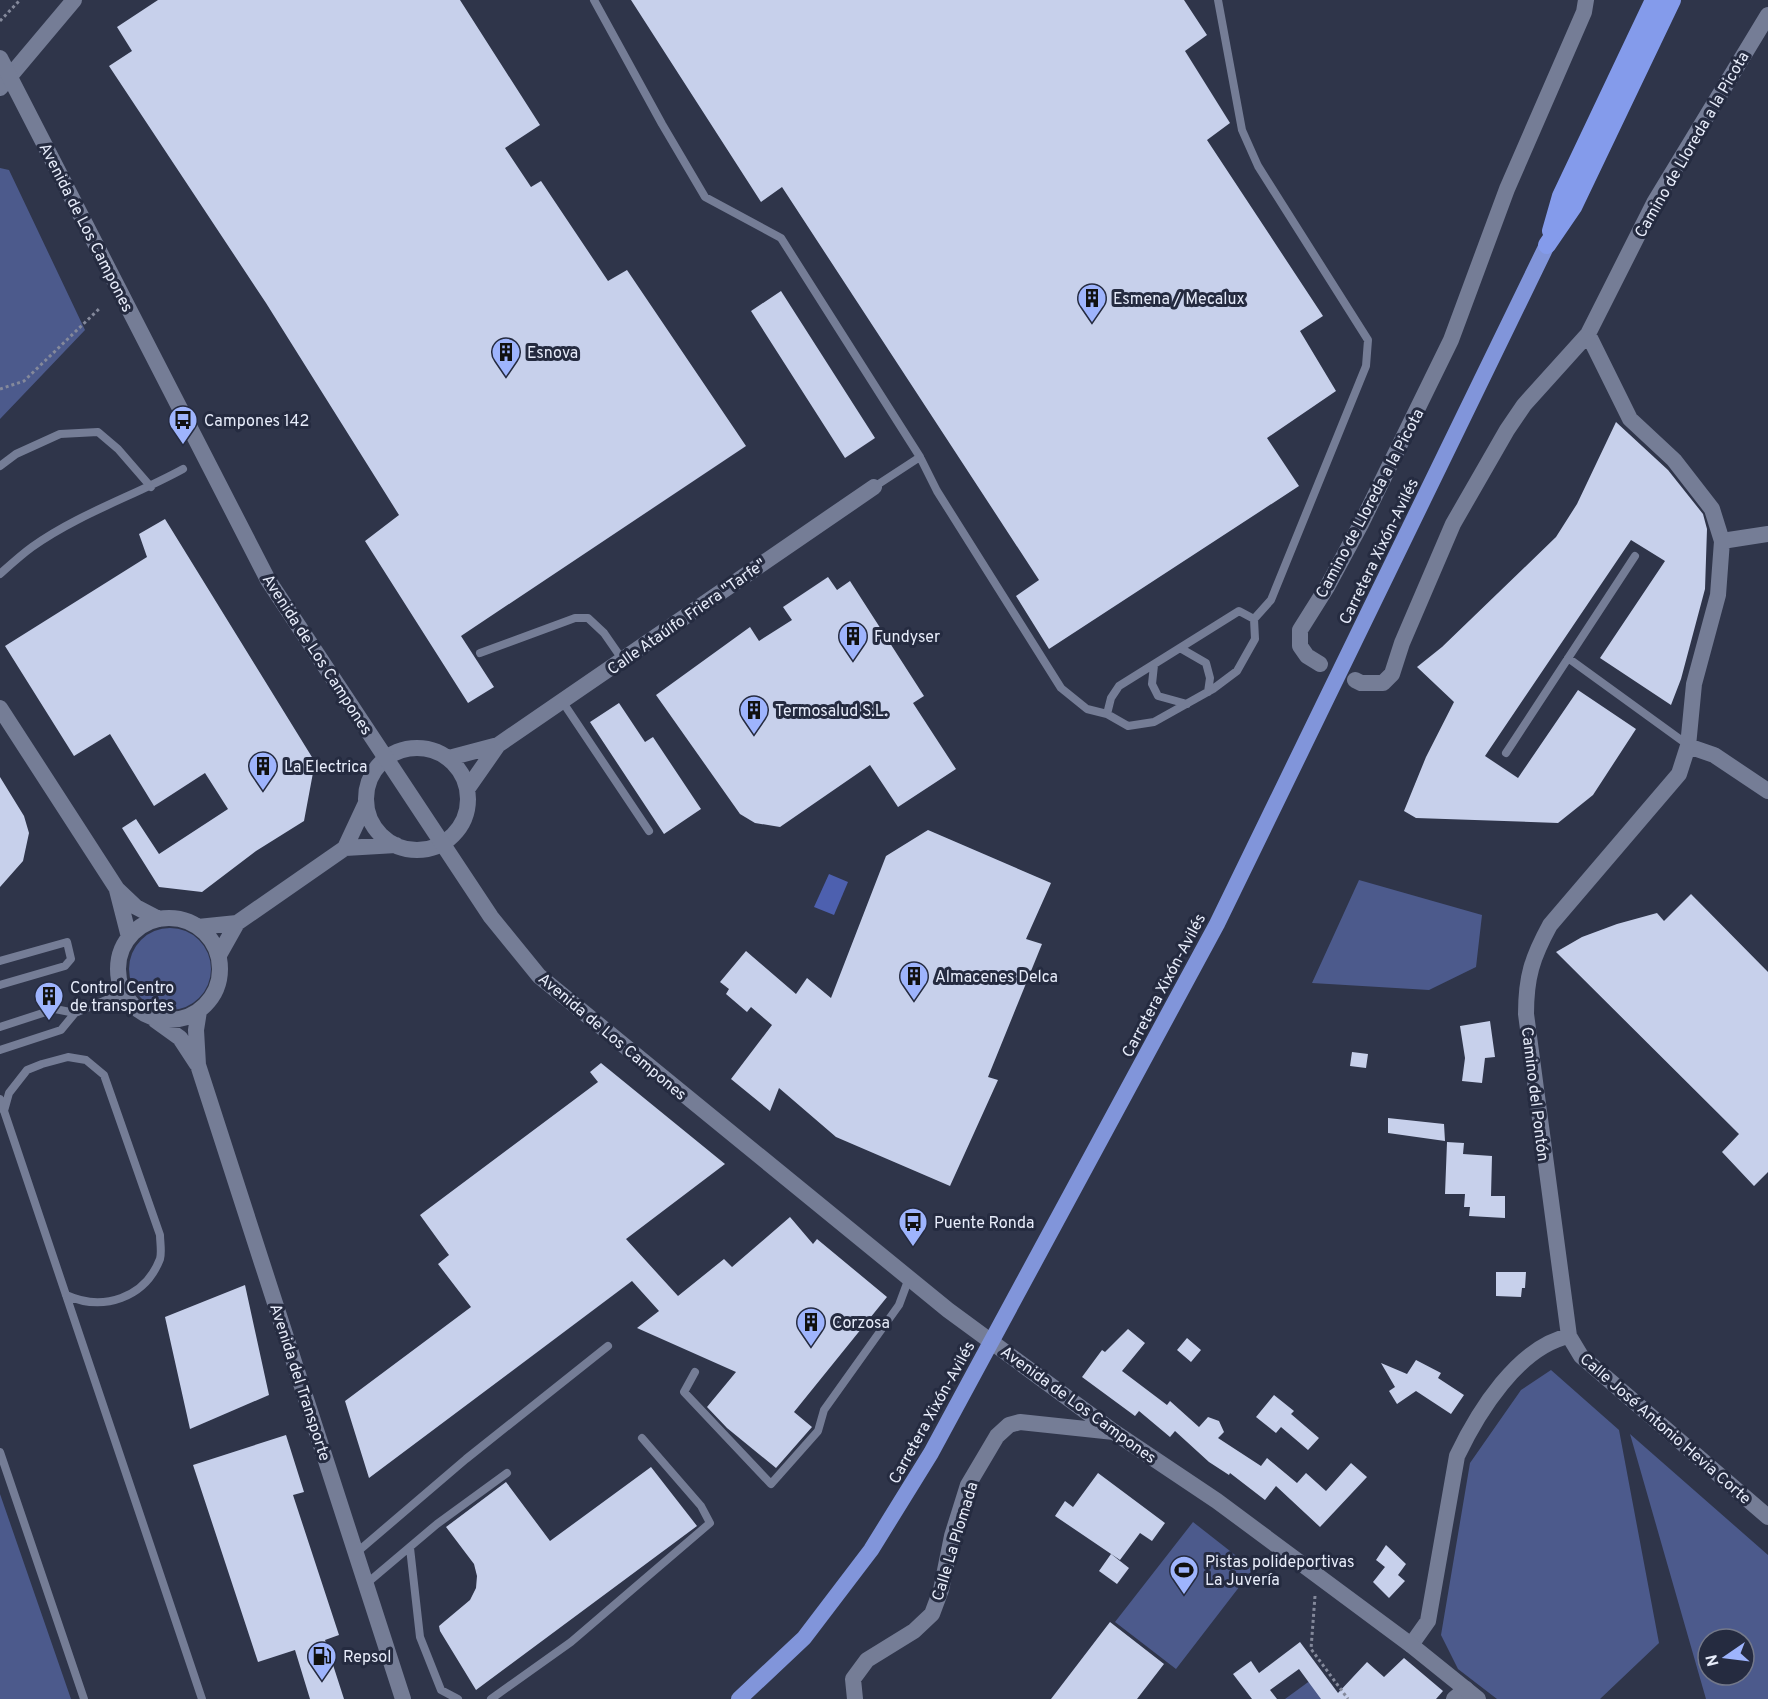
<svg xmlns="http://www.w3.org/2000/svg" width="1768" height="1699" font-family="Overpass,sans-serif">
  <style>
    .green { fill: #4c5a8c; fill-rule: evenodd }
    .water { fill: #4d60af }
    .building { fill: #c7d0eb }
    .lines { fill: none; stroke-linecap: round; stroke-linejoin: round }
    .path { stroke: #84899b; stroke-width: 3; stroke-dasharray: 3 3; stroke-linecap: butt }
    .service { stroke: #757d96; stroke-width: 8 }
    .minor { stroke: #757d96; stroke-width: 16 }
    .tertiary { stroke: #757d96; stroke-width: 16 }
    .trunk { stroke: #8195da; stroke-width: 16 }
    .motorway { stroke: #849beb; stroke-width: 18 }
    .labels { text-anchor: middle; stroke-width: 6; stroke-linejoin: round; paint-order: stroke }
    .street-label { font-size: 16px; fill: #e7ecfa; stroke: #252b40 }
    .poi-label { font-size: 16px; fill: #e7ecfa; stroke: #252b40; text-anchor: start }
  </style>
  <rect width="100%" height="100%" fill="#2f354a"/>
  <!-- green -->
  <path class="green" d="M0,168L9,170L85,330L0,419Z
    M1359,880L1482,915L1476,967L1429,990L1312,983Z
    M129 969a41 41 0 1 1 82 0a41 41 0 1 1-82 0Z
    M1551,1370L1619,1430L1659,1643L1600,1699H1497L1458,1669L1441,1635L1470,1463L1521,1390Z
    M1630,1434L1768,1555V1699H1706ZM1708,1639H1744V1675H1708Z
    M0,1494L71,1699H0Z
    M1193,1522L1253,1569L1176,1669L1115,1622Z
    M1311,1680L1324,1699H1285Z"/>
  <!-- water -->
  <path class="water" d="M829,874L848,882L834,915L814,907Z"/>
  <!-- building -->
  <path class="building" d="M158,0H460L540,125L505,148L531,187L541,181L608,281L627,270L746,446L461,636L494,687L468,703L365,541L399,515L266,303L109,66L132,51L117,27Z
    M631,0H1184L1207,35L1185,51L1230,123L1207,140L1323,316L1300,331L1336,391L1267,438L1299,486L1049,649L1016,596L1039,580L782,187L761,202Z
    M781,291L875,438L845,458L751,311Z
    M1616,422L1668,470L1703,514L1707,529L1705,589L1681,679L1671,705L1600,658L1665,561L1631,540L1485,756L1518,778L1578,690L1636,729L1593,795L1558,823L1416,818L1404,811L1426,757L1454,702L1417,667L1442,647L1556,537L1577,504Z
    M165,519L315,762L304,821L256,851L202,892L159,887L122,828L136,819L159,854L228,809L205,773L154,806L110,734L74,756L5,646L147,557L139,534Z
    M828,577L837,590L850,581L924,696L913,703L956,769L898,807L870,765L780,827L755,823L740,814L656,695L750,627L759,641L792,620L783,607Z
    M619,703L645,742L653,737L701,809L664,834L590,722Z
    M0,777L24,816L29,833L23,861L0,887Z
    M928,830L1051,883L1026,939L1042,944L988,1077L998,1080L950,1186L836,1137L779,1088L770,1111L731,1079L772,1025L751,1007L747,1012L726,994L729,989L720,982L746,951L796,994L807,978L831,998L886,856Z
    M1691,894L1768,972V1172L1754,1186L1722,1152L1739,1134L1556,952L1582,937L1617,924L1657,913L1664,921Z
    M1490,1021L1495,1057L1485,1058L1482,1083L1462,1081L1465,1058L1460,1026Z
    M1352,1052L1368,1054L1366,1068L1350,1066Z
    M601,1063L725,1164L626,1239L678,1296L724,1259L732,1267L790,1217L813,1244L817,1239L887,1297L794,1412L812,1427L776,1468L727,1428L707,1407L736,1372L637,1328L659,1311L632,1281L369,1478L345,1401L471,1307L438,1264L449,1255L420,1215L598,1082L590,1072Z
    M1388,1118L1444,1124L1445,1141L1388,1133Z
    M1447,1142L1464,1143L1463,1154L1492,1156L1491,1196H1505V1218L1469,1216L1470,1207H1464L1465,1194H1445Z
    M1496,1272H1526L1525,1288H1522L1521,1297L1496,1296Z
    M245,1285L269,1395L190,1429L165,1317Z
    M1128,1329L1145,1343L1122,1371L1167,1405L1170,1401L1199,1427L1208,1417L1219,1421L1224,1432L1218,1438L1261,1466L1267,1458L1297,1483L1306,1473L1326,1491L1351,1463L1367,1477L1320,1527L1276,1486L1265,1500L1230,1473L1229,1475L1209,1462L1175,1431L1170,1437L1139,1411L1135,1416L1082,1377L1102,1350L1105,1352Z
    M1187,1338L1201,1350L1191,1362L1177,1350Z
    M1416,1360L1441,1373L1438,1378L1464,1395L1451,1414L1416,1391L1397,1404L1389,1391L1395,1387L1381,1363L1407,1374Z
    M1274,1395L1294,1411L1291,1414L1319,1438L1308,1450L1281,1427L1276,1433L1256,1417Z
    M286,1435L304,1492L293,1495L339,1635L325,1640L344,1699H310L295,1650L258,1662L193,1465Z
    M651,1467L697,1526L476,1690L440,1631L439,1626L470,1600L476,1588L477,1576L474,1564L446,1527L506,1482L550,1541Z
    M1098,1473L1165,1523L1152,1541L1140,1533L1120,1560L1055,1516L1065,1501L1073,1507Z
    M1386,1545L1406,1564L1398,1575L1405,1581L1389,1598L1373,1582L1385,1567L1376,1560Z
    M1111,1554L1129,1568L1117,1584L1099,1571Z
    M1110,1622L1164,1664L1137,1699H1051Z
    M1300,1642L1338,1693L1367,1662L1384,1677L1404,1658L1443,1691L1436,1699H1321L1299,1669L1270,1690L1277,1699H1252L1233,1674L1251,1661L1259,1673Z"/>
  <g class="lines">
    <!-- path -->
    <path class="path" d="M0,21L20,0
      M0,389L24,381L100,308
      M1315,1596L1311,1649L1348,1699"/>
    <!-- service -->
    <path class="service" d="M594,0L662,124L705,197L781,238L920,457L937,491L1061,688L1087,709L1107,714L1128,726L1154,722L1213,689L1237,671L1255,639L1254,619L1239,611L1119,686L1111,698L1107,714
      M1218,0L1242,130L1258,166L1368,340L1366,366L1271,600L1254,619
      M0,466L16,454L60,434L98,432L118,449L151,487
      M874,487L920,457
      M0,574C10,565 21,555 32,547C78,514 134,496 183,469
      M1180,648L1206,663L1210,678L1208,692
      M480,653L575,618H588L604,633L622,659
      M1568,658L1688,745
      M1154,665L1152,684L1158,696L1187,704
      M562,701L649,831
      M1506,753L1635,556
      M0,961L67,942L71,959L65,966L0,985
      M0,1027L55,1009L75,1013L123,993
      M0,1050L61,1030L75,1013
      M0,1099L202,1699
      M4,1111L9,1093L27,1070L42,1064L68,1057L86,1060L104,1075L160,1235C160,1242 162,1252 160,1259C145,1298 103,1312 66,1295
      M695,1372L684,1392L771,1484L818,1431L824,1410L899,1305L909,1278
      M0,1452L84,1699
      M410,1548L420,1637L441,1690L458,1699
      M356,1553L466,1459L608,1346
      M366,1584L437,1524L507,1473
      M491,1699L571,1642L710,1523L701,1506L642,1438"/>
    <!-- minor -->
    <path class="minor" d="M0,88L74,0
      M1722,541L1768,534
      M1320,664L1307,656L1300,646V630L1327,587L1361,524L1451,340L1507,189L1584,12L1586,0
      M1355,680L1361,683H1383L1392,674L1402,643L1453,524L1507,430L1524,405L1588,334L1654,203L1768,15
      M0,708L117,889L136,907L159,919
      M1688,746L1714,755L1768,791
      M366 799a51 51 0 1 1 102 0a51 51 0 1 1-102 0Z
      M449,758L498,745L874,487
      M468,788L498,745
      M345,848L396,845
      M117,890L129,937
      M118 969a51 51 0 1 1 102 0a51 51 0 1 1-102 0Z
      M198,927L237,923
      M219,955L237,923L345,848L366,803
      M199,1011L196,1030L198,1065L403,1699
      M155,1020L180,1038L197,1064
      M1569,1336L1581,1356L1768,1517
      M1411,1645L1428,1621L1457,1456C1478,1412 1518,1347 1569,1336L1526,1014C1526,977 1532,958 1550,925L1679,774L1688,746L1694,684L1718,595L1722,541L1712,509L1674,460L1630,419L1588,334
      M855,1699L853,1679L867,1660L914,1631L932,1614L941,1590L952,1536L968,1485L997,1436L1009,1425L1020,1422L1114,1432
      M1454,1699L1466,1689"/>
    <!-- tertiary -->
    <path class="tertiary" d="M0,58L268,580L491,917L539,976L948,1310L1114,1432L1217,1501L1411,1645L1478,1699"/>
    <!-- trunk -->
    <path class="trunk" d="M739,1699L804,1638L871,1550L931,1453L1217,924L1547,245"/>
    <!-- motorway -->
    <path class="motorway" d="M1551,231L1561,196L1654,0
      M1547,245L1573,207L1672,0"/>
  </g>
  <!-- icons -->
  <defs>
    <g id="building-pin" transform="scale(1.5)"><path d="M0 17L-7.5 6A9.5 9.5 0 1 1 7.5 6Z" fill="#9eb4fd" stroke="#252b40"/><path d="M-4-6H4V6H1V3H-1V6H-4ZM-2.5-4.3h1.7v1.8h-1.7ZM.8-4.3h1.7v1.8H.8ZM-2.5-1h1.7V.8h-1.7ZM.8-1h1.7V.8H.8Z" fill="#111"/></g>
    <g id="bus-pin" transform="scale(1.5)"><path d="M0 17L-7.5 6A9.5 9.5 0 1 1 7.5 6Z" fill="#9eb4fd" stroke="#252b40"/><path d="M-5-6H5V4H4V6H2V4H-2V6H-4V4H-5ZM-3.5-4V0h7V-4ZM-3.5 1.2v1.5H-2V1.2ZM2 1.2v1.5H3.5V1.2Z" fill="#111"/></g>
    <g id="stadium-pin" transform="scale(1.5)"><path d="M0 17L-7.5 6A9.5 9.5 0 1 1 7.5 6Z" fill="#9eb4fd" stroke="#252b40"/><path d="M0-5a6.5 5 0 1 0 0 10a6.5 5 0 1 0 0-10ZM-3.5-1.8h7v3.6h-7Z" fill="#111"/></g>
    <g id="fuel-pin" transform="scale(1.5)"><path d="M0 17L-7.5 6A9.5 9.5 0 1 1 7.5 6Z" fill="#9eb4fd" stroke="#252b40"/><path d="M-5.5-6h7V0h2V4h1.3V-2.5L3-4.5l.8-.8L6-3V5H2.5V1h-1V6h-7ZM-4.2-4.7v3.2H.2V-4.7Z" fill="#111"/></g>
  </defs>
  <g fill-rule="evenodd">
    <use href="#building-pin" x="1092" y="298"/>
    <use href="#building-pin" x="506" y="352"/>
    <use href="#bus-pin" x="183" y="420"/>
    <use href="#building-pin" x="853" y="636"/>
    <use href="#building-pin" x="754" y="710"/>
    <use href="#building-pin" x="263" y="766"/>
    <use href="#building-pin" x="914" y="976"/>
    <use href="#building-pin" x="49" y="996"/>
    <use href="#bus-pin" x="913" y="1222"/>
    <use href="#building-pin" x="811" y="1322"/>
    <use href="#stadium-pin" x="1184" y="1570"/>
    <use href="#fuel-pin" x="322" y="1656"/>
  </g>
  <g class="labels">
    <!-- street labels -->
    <g class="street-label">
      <text transform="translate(1691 144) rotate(-60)" y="6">Camino de Lloreda a la Picota</text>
      <text transform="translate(87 227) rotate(63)" y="6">Avenida de Los Campones</text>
      <text transform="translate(1369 503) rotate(-62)" y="6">Camino de Lloreda a la Picota</text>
      <text transform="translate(1378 551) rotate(-64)" y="6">Carretera Xixón-Avilés</text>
      <text transform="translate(686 616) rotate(-35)" y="6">Calle Ataúlfo Friera "Tarfe"</text>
      <text transform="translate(318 654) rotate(57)" y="6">Avenida de Los Campones</text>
      <text transform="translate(1163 985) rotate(-62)" y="6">Carretera Xixón-Avilés</text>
      <text transform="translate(613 1036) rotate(40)" y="6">Avenida de Los Campones</text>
      <text transform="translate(1536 1094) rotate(83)" y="6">Camino del Pontón</text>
      <text transform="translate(301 1382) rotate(72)" y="6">Avenida del Transporte</text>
      <text transform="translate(1079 1404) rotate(36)" y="6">Avenida de Los Campones</text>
      <text transform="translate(931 1412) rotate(-61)" y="6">Carretera Xixón-Avilés</text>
      <text transform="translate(1666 1428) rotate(41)" y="6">Calle José Antonio Hevia Corte</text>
      <text transform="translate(954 1541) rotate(-73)" y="6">Calle La Plomada</text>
    </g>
    <!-- poi labels -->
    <g class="poi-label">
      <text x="1113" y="304">Esmena / Mecalux</text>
      <text x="527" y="358">Esnova</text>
      <text x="204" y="426">Campones 142</text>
      <text x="874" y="642">Fundyser</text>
      <text x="775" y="716">Termosalud S.L.</text>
      <text x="284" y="772">La Electrica</text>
      <text x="935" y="982">Almacenes Delca</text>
      <text x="70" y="993">Control Centro<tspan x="70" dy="18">de transportes</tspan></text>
      <text x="934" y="1228">Puente Ronda</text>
      <text x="832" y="1328">Corzosa</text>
      <text x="1205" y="1567">Pistas polideportivas<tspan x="1205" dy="18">La Juvería</tspan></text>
      <text x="343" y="1662">Repsol</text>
    </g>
  </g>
  <!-- north arrow -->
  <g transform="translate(1726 1657) rotate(256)"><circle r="28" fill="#252b40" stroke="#73788a" stroke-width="1.5"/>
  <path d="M0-4.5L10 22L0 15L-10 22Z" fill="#9eb4fd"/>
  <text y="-9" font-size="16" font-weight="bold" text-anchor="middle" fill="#e7ecfa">N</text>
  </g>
</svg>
